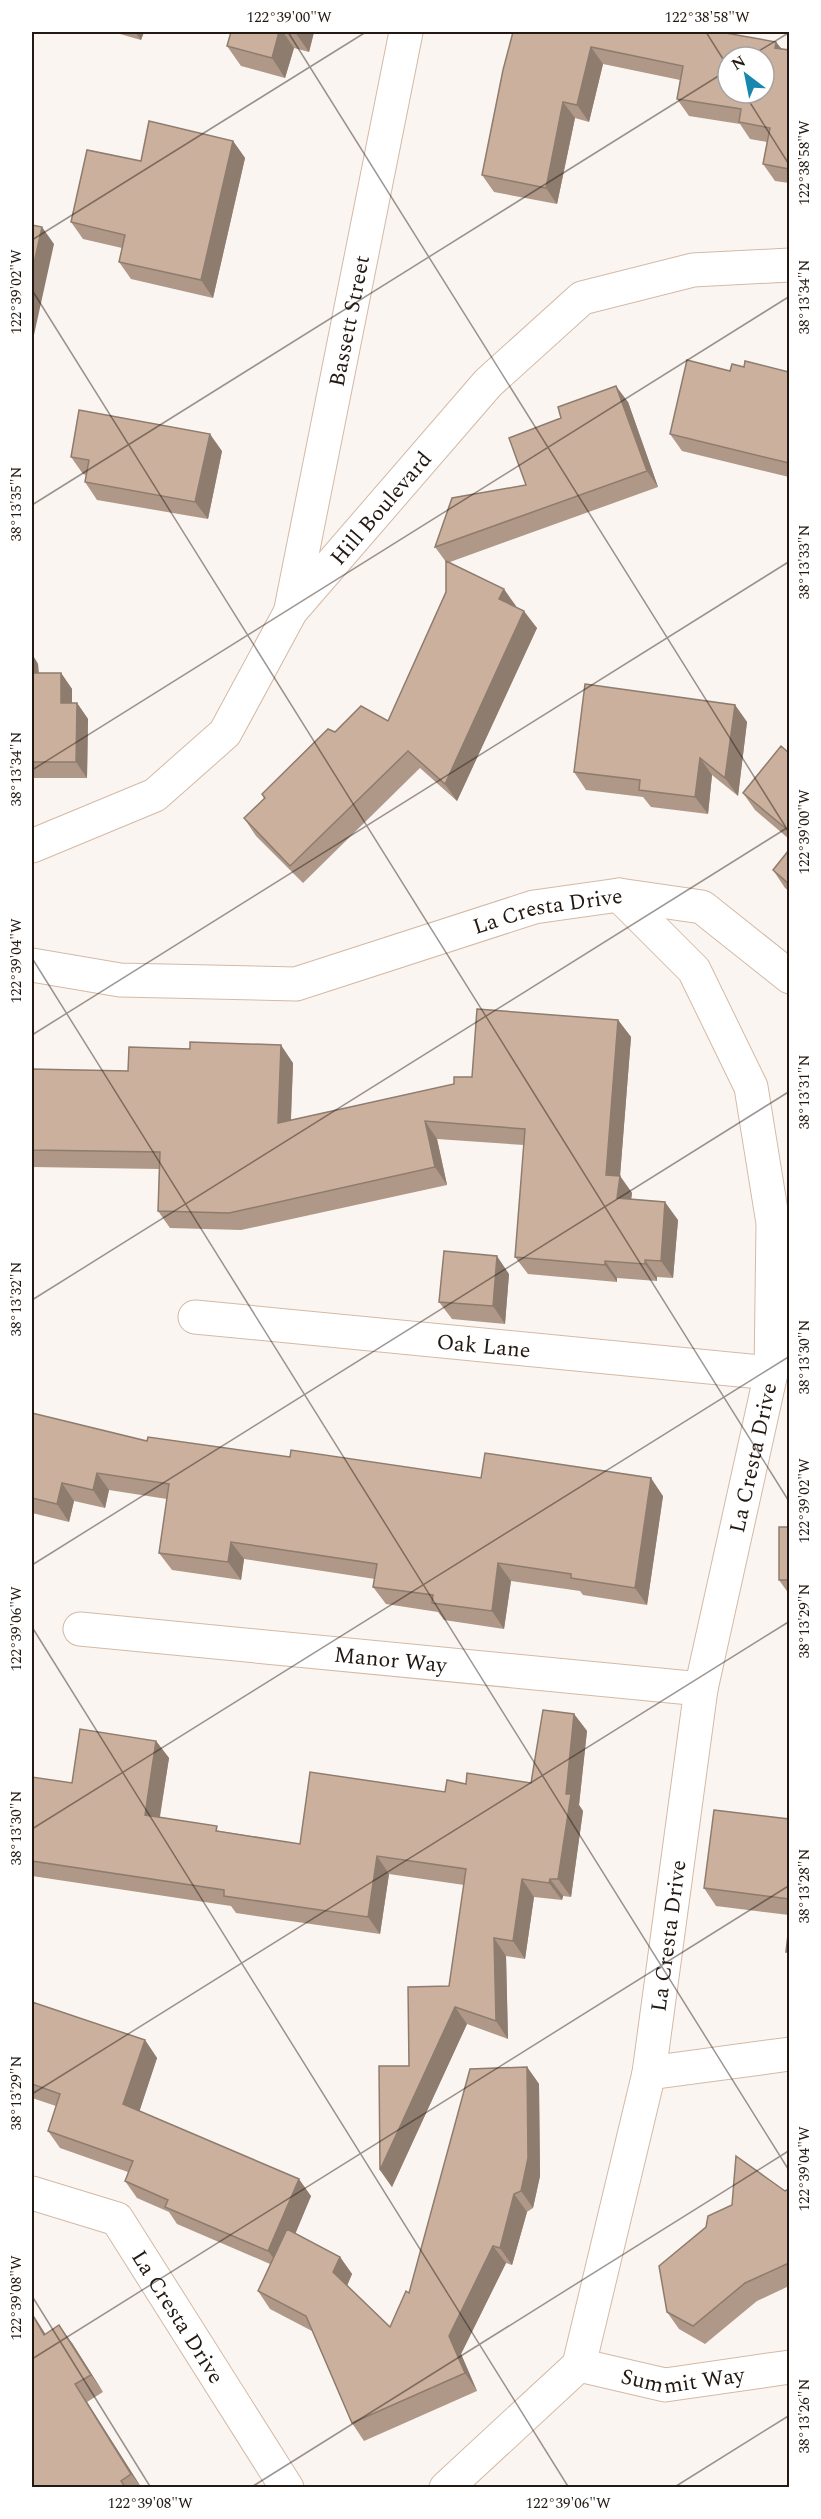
<svg xmlns="http://www.w3.org/2000/svg" width="821" height="2519" font-family="Spectral,serif">
  <style>
    .lines { fill: none; stroke-linecap: round; stroke-linejoin: round }
    .street-casing { stroke: #d4b9a5; stroke-width: 35 }
    .street { stroke: #fff; stroke-width: 33 }
    .wall { fill: #af9887 }
    .shaded-wall { fill: #8e7c6e }
    .building { fill: #cbb19d; stroke: #8e7c6e; stroke-width: 1.5; fill-rule: evenodd }
    .ticks { fill: none; stroke: #231912; stroke-width: 1.5; stroke-opacity: 0.45 }
    .labels { text-anchor: middle; stroke-width: 4.5; stroke-linejoin: round; paint-order: stroke }
    .street-label { font-size: 22px; fill: #231912; stroke: #fff }
    .neatline { fill: none; stroke: #231912; stroke-width: 2 }
    .ticks-label { font-size: 15px; text-anchor: middle; fill: #231912 }
  </style>
  <rect width="100%" height="100%" fill="#fbf5f1"/>
  <g class="lines">
    <!-- street casing -->
    <g class="street-casing">
      <g id="street">
        <path id="s1" d="M291,609L406,32"/>
        <path id="s2" d="M32,846L155,795L225,733L291,611L488,383L582,298L693,270L790,265"/>
        <path id="s3" d="M32,965L120,980L296,984L534,907L619,895L702,907L790,977"/>
        <path id="s4" d="M195,1317L771,1373"/>
        <path id="s5" d="M80,1629L701,1689"/>
        <path d="M649,2073L790,2054"/>
        <path id="s6" d="M32,2193L117,2219L287,2488"/>
        <path id="s7" d="M579,2365L665,2385L790,2367"/>
        <path id="s8" d="M446,2488L579,2365L649,2073L701,1689L771,1373L773,1223L751,1087L694,970L619,895"/>
      </g>
    </g>
    <!-- street -->
    <use href="#street" class="street"/>
  </g>
  <!-- wall -->
  <path class="wall" d="M113,32H144L141,40Z
    M231,32H314L309,52L294,48L285,78L241,66L227,46Z
    M513,32L776,42L782,49L789,50V183L775,181L763,164L767,142L750,139L740,124L689,116L677,99L680,80L603,64L589,122L575,118L557,204L494,192L482,175Z
    M233,141L245,158L213,298L131,279L119,262L122,248L83,239L71,222L141,161Z
    M730,371L789,372V477L682,451L670,434Z
    M628,402L658,487L450,562L516,606L515,607L537,628L457,801L420,768L303,883L256,836L244,818L264,798L262,794L335,732L388,721L446,592V562L435,547L526,485Z
    M222,451L208,519L97,500L85,482L86,475L83,474L71,457Z
    M32,654L38,664L39,673H61L72,689V703H77L88,719L87,778H32Z
    M735,705L747,722L738,796L712,775L708,814L651,807L643,797L586,790L574,772Z
    M789,753V839L755,810L743,793Z
    M789,850V891L785,888L773,870Z
    M618,1020L631,1037L620,1176L632,1193L631,1199L678,1220L673,1278L657,1277V1281L617,1278V1282L528,1274L515,1257L524,1145L437,1139L447,1185L241,1230L170,1228L158,1211L159,1169L32,1167V1069L128,1071L293,1063L291,1120L454,1084Z
    M509,1274L505,1324L452,1319L439,1302Z
    M32,1413L147,1441L481,1478L663,1496L647,1605L583,1595L580,1591L511,1581L504,1629L444,1620L438,1612L386,1604L373,1587L375,1579L244,1559L241,1580L172,1570L159,1553L167,1499L109,1490L105,1508L74,1501L69,1522L32,1513Z
    M789,1527V1707L788,1705L789,1594L779,1580Z
    M574,1714L587,1731L579,1805L583,1811L571,1897L563,1896L562,1900L534,1897L525,1959L506,1956L508,2039L467,2024L392,2187L380,2170L409,2066L449,1986L464,1885L389,1874L380,1934L236,1913L231,1906L32,1876V1777L72,1783L156,1741L169,1758L160,1817L220,1831L300,1844L445,1792L466,1784L531,1783Z
    M789,1819V1915L716,1906L704,1888Z
    M32,2002L145,2040L157,2058L139,2111L311,2196L295,2234L340,2257L352,2274L347,2286L390,2327L409,2293L527,2067L539,2084L540,2176L533,2208L527,2212L512,2265L506,2263L461,2354L477,2391L364,2441L352,2423L312,2331L270,2309L258,2291L270,2264L177,2224L169,2212L137,2198L125,2181L128,2172L60,2148L48,2131L56,2106L32,2098Z
    M789,2189V2286L757,2301L705,2344L679,2329L667,2312L785,2191Z
    M32,2313L45,2334L72,2343L103,2392L87,2402L141,2487H32Z"/>
  <!-- shaded-wall -->
  <path class="shaded-wall" d="M135,32H144L141,40Z
    M279,32H283L294,48L285,78L272,58Z
    M295,32H314L309,52Z
    M776,42L788,58L775,48Z
    M591,47L603,64L589,122L577,105Z
    M563,102L575,118L557,204L546,188Z
    M233,141L245,158L213,298L201,280Z
    M42,227L54,244L32,344V272Z
    M616,386L628,402L658,487L647,471Z
    M210,434L222,451L208,519L195,502Z
    M504,589L516,606L511,616L499,599Z
    M524,611L537,628L457,801L445,784Z
    M32,654L38,664L39,689L32,678Z
    M61,673L72,689V719L61,703Z
    M77,703L88,719L87,778L76,762Z
    M735,705L747,722L738,796L725,778Z
    M700,758L712,775L708,814L695,797Z
    M618,1020L631,1037L620,1176L632,1193L629,1216L617,1198L606,1175Z
    M281,1045L293,1063L290,1140L278,1123Z
    M425,1121L437,1139L447,1185L435,1167Z
    M665,1202L678,1220L673,1278L661,1261Z
    M497,1256L509,1274L505,1324L493,1306Z
    M645,1260L657,1277V1281L645,1264Z
    M605,1261L617,1278V1282L605,1265Z
    M97,1473L109,1490L105,1508L93,1490Z
    M651,1478L663,1496L647,1605L635,1588Z
    M62,1483L74,1501L69,1522L57,1504Z
    M231,1542L244,1559L241,1580L228,1562Z
    M498,1563L511,1581L504,1629L492,1611Z
    M574,1714L587,1731L579,1805L583,1811L571,1897L558,1879L566,1794Z
    M156,1741L169,1758L157,1833L145,1815Z
    M377,1856L389,1874L380,1934L368,1917Z
    M522,1879L534,1897L525,1959L513,1941Z
    M550,1879L563,1896L562,1900L549,1883Z
    M494,1938L506,1956L508,2039L496,2021Z
    M455,2007L467,2024L392,2187L380,2170Z
    M145,2040L157,2058L136,2122L123,2104Z
    M527,2067L539,2084L540,2176L533,2208L521,2191Z
    M299,2179L311,2196L281,2268L268,2251Z
    M514,2194L527,2212L512,2265L500,2248Z
    M493,2246L506,2263L461,2354L477,2391L465,2373L449,2336Z
    M340,2257L352,2274L345,2290L333,2272Z
    M32,2313L57,2352L44,2335L32,2314Z
    M59,2325L72,2343L103,2392L91,2375Z
    M75,2384L87,2402L141,2487L131,2474Z"/>
  <!-- building -->
  <path class="building" d="M231,32H279L272,58L227,46Z
    M513,32H720L776,42L775,48L789,50V63L788,73H789V169L763,164L770,128L739,122L741,109L677,99L683,66L591,47L577,105L563,102L546,188L482,175L503,70ZM728,57H764V93H728Z
    M149,121L233,141L201,280L119,262L125,235L71,222L87,150L141,161Z
    M32,225L42,227L32,272Z
    M687,360L730,371L732,364L744,367L745,361L789,372V463L670,434Z
    M616,386L647,471L435,547L452,498L526,485L509,438L561,418L558,407Z
    M79,410L210,434L195,502L85,482L89,460L71,457Z
    M446,561L504,589L499,599L524,611L445,784L408,751L290,866L244,818L265,798L262,794L328,729L335,732L361,706L388,721L446,592Z
    M32,673H61V703H77L76,762H32Z
    M585,684L735,705L725,778L700,758L695,797L639,790L640,780L574,772Z
    M781,746L789,753V831L743,793Z
    M789,850V884L773,870Z
    M477,1009L618,1020L606,1175L620,1176L617,1198L665,1202L661,1261L645,1260V1264L605,1261V1265L515,1257L525,1129L425,1121L435,1167L229,1213L158,1211L160,1152L32,1150V1069L128,1071L129,1047L190,1049V1042L281,1045L278,1123L454,1084V1077H472Z
    M444,1251L497,1256L493,1306L439,1302Z
    M32,1413L147,1441L148,1437L290,1457L291,1450L481,1478L485,1453L651,1478L635,1588L571,1578V1574L498,1563L492,1611L432,1603L433,1595L373,1587L377,1564L231,1542L228,1562L159,1553L169,1484L97,1473L93,1490L62,1483L57,1504L32,1498Z
    M779,1527H789V1705H788L789,1580H779Z
    M543,1710L574,1714L566,1794H571L558,1879H550L549,1883L522,1879L513,1941L494,1938L496,2021L455,2007L380,2170L379,2066H409L408,1987L449,1986L466,1869L377,1856L368,1917L224,1896V1890L32,1861V1777L72,1783L80,1729L156,1741L145,1815L217,1826L216,1831L300,1844L310,1772L445,1792L447,1780L466,1784L467,1773L531,1783Z
    M714,1810L789,1819V1899L704,1888Z
    M789,1926V1952H786Z
    M32,2002L145,2040L123,2104L299,2179L268,2251L165,2207L168,2200L125,2181L133,2161L48,2131L60,2094L32,2084Z
    M527,2067L528,2158L521,2191L514,2194L500,2248L493,2246L449,2336L465,2373L352,2423L306,2316L258,2291L287,2229L340,2257L333,2272L390,2327L406,2291L409,2293L470,2069Z
    M736,2156L785,2191L789,2189V2263L745,2283L693,2326L667,2312L659,2266L706,2227L708,2216L732,2205Z
    M32,2314L44,2335L59,2325L91,2375L75,2384L131,2474L121,2481L125,2487H32Z"/>
  <!-- ticks -->
  <path class="ticks" d="M288,32L790,834M706,32L728,67M749,57L790,32M744,93L790,166M32,240L366,32M32,290L790,1503M32,505L728,70M32,770L790,296M32,958L790,2172M32,1035L790,561M32,1300L790,826M32,1565L790,1091M32,1627L569,2488M32,1829L790,1356M32,2094L790,1621M32,2296L151,2488M32,2359L790,1885M250,2488L790,2150M673,2488L790,2415"/>
  <g class="labels">
    <!-- street labels -->
    <g class="street-label">
      <text dy="8" stroke="none"><textPath href="#s1" startOffset="294">Bassett Street</textPath></text>
      <text dy="8" stroke="none"><textPath href="#s2" startOffset="502">Hill Boulevard</textPath></text>
      <text dy="8" stroke="none"><textPath href="#s3" startOffset="528">La Cresta Drive</textPath></text>
      <text dy="8" stroke="none"><textPath href="#s4" startOffset="290">Oak Lane</textPath></text>
      <text dy="8" stroke="none"><textPath href="#s8" startOffset="1106">La Cresta Drive</textPath></text>
      <text dy="8" stroke="none"><textPath href="#s5" startOffset="312">Manor Way</textPath></text>
      <text dy="8" stroke="none"><textPath href="#s8" startOffset="620">La Cresta Drive</textPath></text>
      <text dy="8" stroke="none"><textPath href="#s6" startOffset="204">La Cresta Drive</textPath></text>
      <text dy="8" stroke="none"><textPath href="#s7" startOffset="106">Summit Way</textPath></text>
    </g>
  </g>
  <!-- border -->
  <rect width="821" height="2519" fill="none" stroke="#ffffff" stroke-width="66"/>
  <!-- north arrow -->
  <g transform="translate(746 75) rotate(328)"><circle r="28" fill="#ffffff" stroke="#a7a3a0" stroke-width="1.5"/>
  <path d="M0-4.5L10 22L0 15L-10 22Z" fill="#1687ad"/>
  <text y="-9" font-size="16" font-weight="bold" text-anchor="middle" fill="#231912">N</text>
  </g>
  <rect x="33" y="33" width="755" height="2453" class="neatline"/>
  <g class="ticks-label">
    <text x="289" y="22">122°39'00"W</text>
    <text x="707" y="22">122°38'58"W</text>
    <text transform="translate(804 163) rotate(-90)" y="5">122°38'58"W</text>
    <text transform="translate(16 292) rotate(-90)" y="5">122°39'02"W</text>
    <text transform="translate(804 297) rotate(-90)" y="5">38°13'34"N</text>
    <text transform="translate(16 504) rotate(-90)" y="5">38°13'35"N</text>
    <text transform="translate(804 562) rotate(-90)" y="5">38°13'33"N</text>
    <text transform="translate(16 769) rotate(-90)" y="5">38°13'34"N</text>
    <text transform="translate(804 832) rotate(-90)" y="5">122°39'00"W</text>
    <text transform="translate(16 961) rotate(-90)" y="5">122°39'04"W</text>
    <text transform="translate(804 1092) rotate(-90)" y="5">38°13'31"N</text>
    <text transform="translate(16 1299) rotate(-90)" y="5">38°13'32"N</text>
    <text transform="translate(804 1357) rotate(-90)" y="5">38°13'30"N</text>
    <text transform="translate(804 1501) rotate(-90)" y="5">122°39'02"W</text>
    <text transform="translate(804 1621) rotate(-90)" y="5">38°13'29"N</text>
    <text transform="translate(16 1629) rotate(-90)" y="5">122°39'06"W</text>
    <text transform="translate(16 1828) rotate(-90)" y="5">38°13'30"N</text>
    <text transform="translate(804 1886) rotate(-90)" y="5">38°13'28"N</text>
    <text transform="translate(16 2093) rotate(-90)" y="5">38°13'29"N</text>
    <text transform="translate(804 2169) rotate(-90)" y="5">122°39'04"W</text>
    <text transform="translate(16 2298) rotate(-90)" y="5">122°39'08"W</text>
    <text transform="translate(804 2416) rotate(-90)" y="5">38°13'26"N</text>
    <text x="150" y="2508">122°39'08"W</text>
    <text x="568" y="2508">122°39'06"W</text>
  </g>
</svg>
